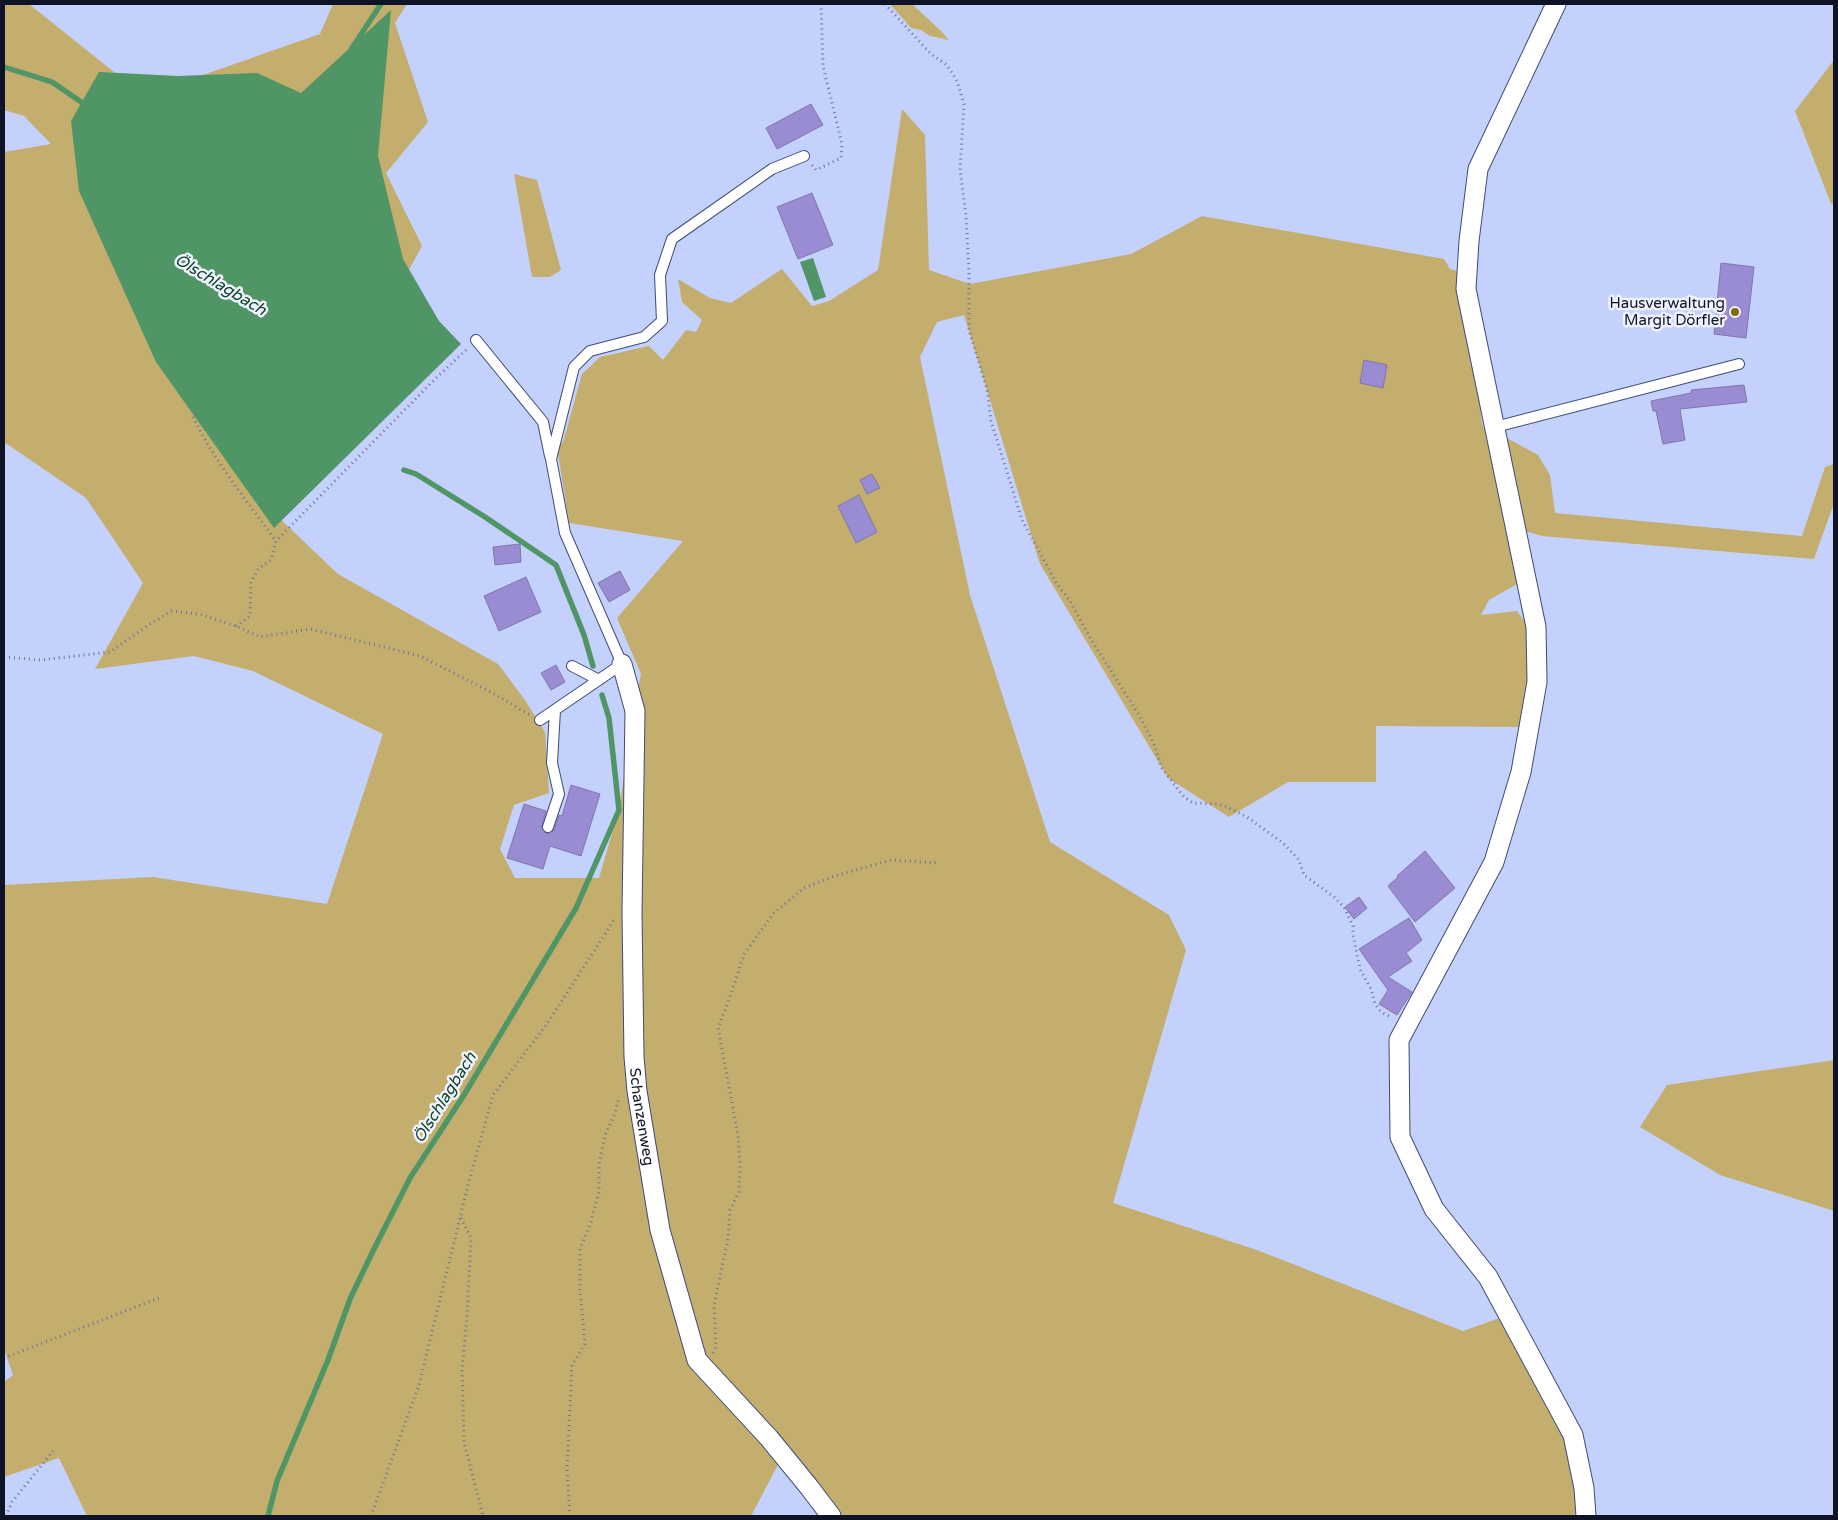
<svg xmlns="http://www.w3.org/2000/svg" width="1838" height="1520" font-family="'Varela Round',sans-serif">
  <style>
    .green { fill: #c3ae6d }
    .water { fill: #509565 }
    .lines { fill: none; stroke-linecap: round; stroke-linejoin: round }
    .stream { stroke: #509565; stroke-width: 5.5 }
    .building { fill: #998cd2; stroke: #8076aa }
    .service-casing { stroke: #3e4a78; stroke-width: 12 }
    .minor-casing { stroke: #3e4a78; stroke-width: 21 }
    .path { stroke: #6c7595; stroke-width: 3; stroke-dasharray: 1 4; stroke-linecap: butt }
    .service { stroke: #fff; stroke-width: 10 }
    .minor { stroke: #fff; stroke-width: 19 }
    .poi-dot { fill: #846b05; stroke: #f0f3ff; stroke-width: 2 }
    .labels { text-anchor: middle; stroke-width: 5; stroke-linejoin: round; paint-order: stroke }
    .poi-label { font-size: 15px; fill: #0e1326; stroke: #f0f3ff; text-anchor: end }
    .street-label { font-size: 15px; fill: #0e1326; stroke: #f0f3ff }
    .water-label { font-size: 16px; font-style: italic; fill: #0f4423; stroke: #f0f3ff }
  </style>
  <rect width="100%" height="100%" fill="#c4d1fd"/>
  <!-- green -->
  <path class="green" d="M4,4H29L119,76L177,84L320,34L333,4H407L395,23L428,122L386,173L422,246L405,277L138,322L252,492L338,574L498,664L525,700L545,732L549,793L514,805L500,849L515,878H599L619,810L634,708L641,674L617,618L683,541L569,523L557,447L563,442L582,374L600,357L649,346L663,360L686,330L696,332L702,320L682,302L678,279L710,298L731,303L782,269L812,306L829,301L878,270L902,109L925,135L929,270L970,284L1131,254L1202,216L1444,259L1450,269L1457,271L1481,403C1480,416 1481,428 1490,438L1517,584L1489,600L1481,615L1517,611L1527,625L1528,679L1520,727L1376,726V782H1288L1229,817L1168,778L1040,564L964,315L937,322L920,357L970,595L1050,842L1169,915L1186,950L1113,1203L1257,1250L1463,1331L1511,1314L1574,1435L1586,1516H835L781,1459L751,1516H87L59,1458L4,1477V1382L13,1375L4,1349V885L153,877L327,904L383,734L253,671L194,656L95,669L143,583L86,498L4,442V152L51,144L24,116L4,110Z
    M890,4H912L942,32L949,40L930,36L921,30L911,28Z
    M1834,60V203L1831,204L1795,111Z
    M514,174L537,180L561,270L550,277H532Z
    M1507,438L1538,455L1550,475L1555,513L1802,536L1825,467L1834,464V503L1814,559L1542,536L1525,531Z
    M1834,1060V1211L1720,1175L1640,1127L1667,1085Z"/>
  <!-- water -->
  <path class="water" d="M391,10L378,156L403,259L439,321L461,344L274,528L156,362L79,191L71,121L99,72L178,76L257,73L301,93Z
    M813,258L826,297L814,301L800,262Z"/>
  <g class="lines">
    <!-- stream -->
    <path class="stream" d="M352,48L381,4
      M4,67L52,82L87,106
      M404,470L416,474L485,517L556,565L584,635L593,666
      M268,1516L277,1481L328,1360L350,1299L373,1251L410,1178L464,1095L576,908L619,810L609,718L602,695"/>
  </g>
  <!-- building -->
  <path class="building" d="M811,104L823,125L777,149L766,128Z
    M812,193L833,245L798,259L777,207Z
    M1721,263L1754,267L1746,338L1714,334Z
    M1364,360L1387,365L1383,388L1360,383Z
    M1744,385L1747,402L1680,409L1685,440L1663,444L1656,411H1653L1651,401L1691,393V390Z
    M872,474L880,488L867,494L860,480Z
    M859,495L877,532L856,543L838,506Z
    M520,544L521,562L495,565L493,547Z
    M620,571L630,590L609,602L598,583Z
    M526,577L541,612L499,631L484,596Z
    M556,665L565,682L551,690L541,673Z
    M571,785L600,794L581,856L550,846L543,869L507,858L524,804L546,811L541,828L543,832L550,834L554,830L559,815L562,816Z
    M1425,851L1455,888L1415,922L1388,886L1398,877L1397,876Z
    M1359,897L1367,908L1354,919L1345,907Z
    M1409,918L1422,940L1406,953L1412,961L1388,977L1412,992L1397,1015L1379,1004L1388,990L1359,949Z"/>
  <g class="lines">
    <!-- service casing -->
    <g class="service-casing">
      <path id="service" d="M476,340L543,422L550,456
        M1495,427L1739,364
        M572,666L599,680
        M540,720L622,664L565,533L551,459L574,367L590,351L644,337L662,321L660,275L672,239L772,169L804,156
        M548,827L559,794L552,763L555,710"/>
    </g>
    <!-- minor casing -->
    <g class="minor-casing">
      <g id="minor">
        <path d="M1556,4L1478,169L1469,241L1466,289L1536,627L1537,682L1521,772L1494,862L1399,1040L1400,1137L1434,1209L1488,1277L1573,1435L1584,1488L1586,1516"/>
        <path id="s1" d="M622,664L635,711L632,913L634,1057L637,1091L660,1230L697,1360L769,1438L809,1487L831,1516"/>
      </g>
    </g>
    <!-- path -->
    <path class="path" d="M885,4L931,54L947,65L957,81L964,104L960,170L966,216L969,274V330L987,389L991,421L1022,520L1057,584L1070,601L1089,636L1139,715L1155,746L1161,767L1184,797L1193,803L1217,804L1227,807L1247,817L1283,843L1299,860L1304,875L1334,897L1344,907L1353,926V935L1360,969L1371,989L1375,1004L1381,1012L1391,1017
      M812,165L816,170L841,158L842,144L823,66L821,4
      M193,417C215,462 247,501 276,541
      M236,626L250,616L251,582L259,568L271,560L276,541L434,380L467,349
      M4,657L41,660L110,652L150,624L172,611L199,614L236,626L260,637L310,629L420,656L489,691L530,715
      M461,1218L471,1238L467,1317L462,1369L464,1442L483,1516
      M713,1353L716,1347L714,1305L728,1239L730,1210L739,1192L740,1164L738,1135L718,1028L730,997L744,954L774,913L804,888L835,876L891,860L937,863
      M4,1358L159,1298
      M6,1516L12,1502L53,1451
      M371,1516L419,1385L468,1185L493,1095L549,1021L614,920
      M570,1516L567,1471L572,1365L585,1344L580,1290V1249L590,1225L599,1192V1164L605,1135L615,1114L619,1098"/>
    <!-- service -->
    <use href="#service" class="service"/>
    <!-- minor -->
    <use href="#minor" class="minor"/>
  </g>
  <!-- markers -->
  <circle class="poi-dot" cx="1735" cy="312" r="5"/>
  <g class="labels">
    <!-- poi labels -->
    <g class="poi-label">
      <text x="1725" y="308">Hausverwaltung<tspan x="1725" dy="17">Margit Dörfler</tspan></text>
    </g>
    <!-- street labels -->
    <g class="street-label">
      <text dy="5" stroke="none"><textPath href="#s1" startOffset="455">Schanzenweg</textPath></text>
    </g>
    <!-- water labels -->
    <g class="water-label">
      <text transform="translate(221 284) rotate(31)" y="6">Ölschlagbach</text>
      <text transform="translate(444 1097) rotate(-58)" y="6">Ölschlagbach</text>
    </g>
  </g>
  <!-- border -->
  <rect width="1838" height="1520" fill="none" stroke="#0e1326" stroke-width="10"/>
</svg>
